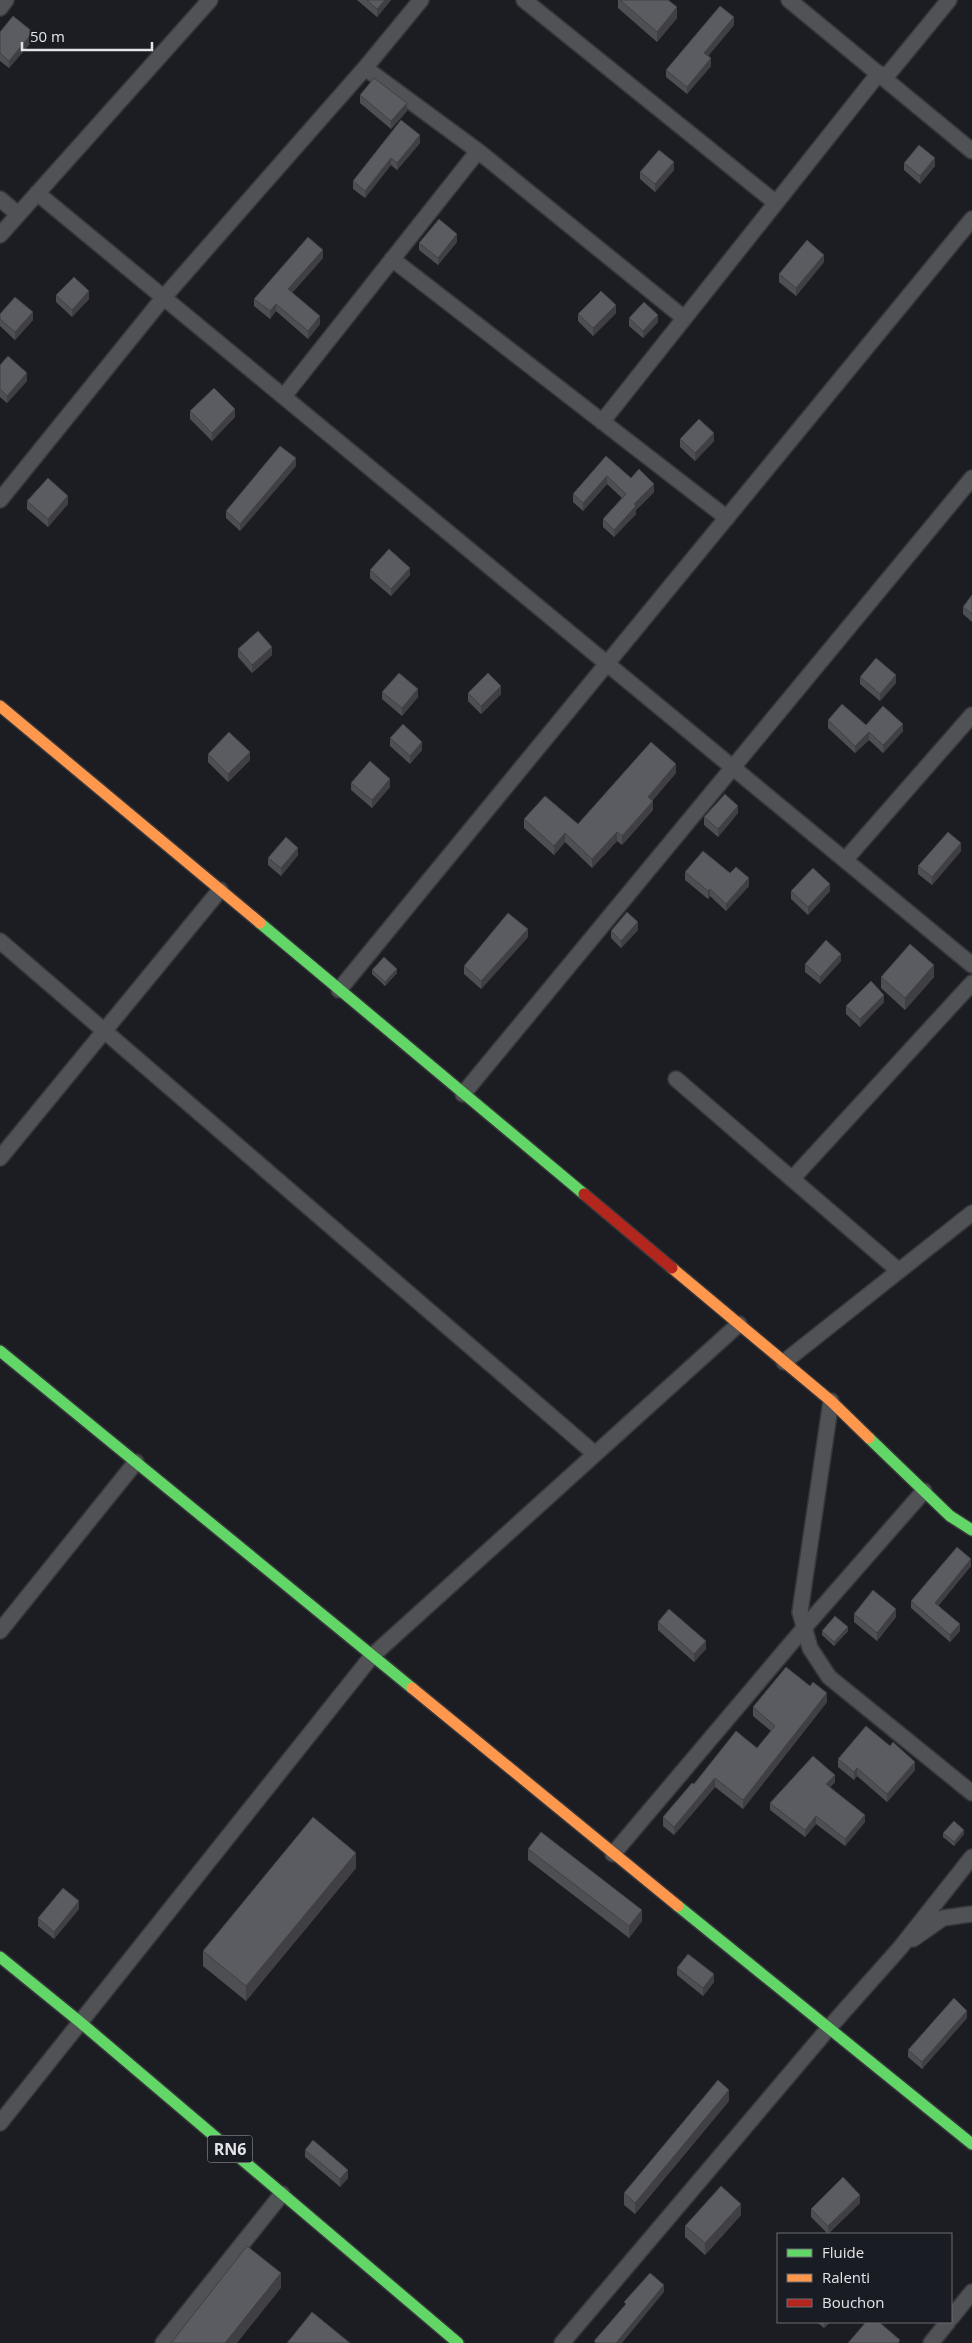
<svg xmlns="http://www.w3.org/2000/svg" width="972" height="2343" font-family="'Open Sans',sans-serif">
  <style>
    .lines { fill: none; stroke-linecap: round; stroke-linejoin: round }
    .street-casing { stroke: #37373b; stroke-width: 18 }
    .fast-casing { stroke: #37373b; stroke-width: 14 }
    .slow-casing { stroke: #37373b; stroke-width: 14 }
    .jam-casing { stroke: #37373b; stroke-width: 14 }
    .street { stroke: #515255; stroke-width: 15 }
    .fast { stroke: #63d668; stroke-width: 11 }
    .slow { stroke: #ff974d; stroke-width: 11 }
    .jam { stroke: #b3261e; stroke-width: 11 }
    .wall { fill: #4e4f53 }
    .shaded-wall { fill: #404044 }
    .building { fill: #5b5c61; stroke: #404044 }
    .labels { text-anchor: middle; stroke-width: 5; stroke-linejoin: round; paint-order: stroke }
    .shield { fill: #1a1c24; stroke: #a6a8af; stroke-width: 1 }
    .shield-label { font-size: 16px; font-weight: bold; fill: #e2e4ea }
  </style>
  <rect width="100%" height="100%" fill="#1c1d22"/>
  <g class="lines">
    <!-- street casing -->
    <g class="street-casing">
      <path id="street" d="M524,0L776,203
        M789,0L972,151
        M0,8L6,0
        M365,68L478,151L684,318
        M885,78L949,0
        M37,193L972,965
        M0,199L18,214
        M0,235L210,0
        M392,259L727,518
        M284,396L478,151
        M602,422L879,73
        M0,500L164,297L365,68L421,0
        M845,860L972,715
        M0,941L595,1454
        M339,990L972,219
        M676,1079L899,1271
        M463,1094L972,478
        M0,1158L220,890
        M792,1179L972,983
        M784,1362L972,1213
        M831,1401L800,1612L810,1648L829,1677L972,1793
        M0,1631L136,1462
        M613,1854L804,1628L924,1491
        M913,1939L943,1918L972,1914
        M0,2123L372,1656L739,1324
        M951,2318L972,2292
        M163,2343L282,2194
        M562,2343L828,2029L900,1948L972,1857
        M931,2343L948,2322"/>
    </g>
    <!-- fast casing -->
    <g class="fast-casing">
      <path id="fast" d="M260,923L584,1194
        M0,1351L412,1688
        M869,1438L950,1516L972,1530
        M678,1906L972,2144
        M0,1957L80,2022L458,2343"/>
    </g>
    <!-- slow casing -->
    <g class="slow-casing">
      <path id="slow" d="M0,706L260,923
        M672,1268L831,1401L869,1438
        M412,1688L678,1906"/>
    </g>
    <!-- jam casing -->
    <g class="jam-casing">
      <path id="jam" d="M584,1194L672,1268"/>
    </g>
    <!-- street -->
    <use href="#street" class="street"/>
    <!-- fast -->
    <use href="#fast" class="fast"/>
    <!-- slow -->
    <use href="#slow" class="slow"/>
    <!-- jam -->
    <use href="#jam" class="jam"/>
  </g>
  <!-- wall -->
  <path class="wall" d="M357,0H391L377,17Z
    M618,0H668L677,18L657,42L618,8Z
    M734,25L708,56L711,66L687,94L666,77V70Z
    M0,32L33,40L9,68L0,61Z
    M360,95L407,111L391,129L360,103Z
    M401,120L420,143L397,170L391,165L365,198L353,189V181Z
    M904,163L935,166L920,184L904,170Z
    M674,170L655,192L640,179V172Z
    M457,242L438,265L419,250V243Z
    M323,258L292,293L320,324L308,339L276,311L270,319L254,306V299Z
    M824,262L796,296L779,282V274Z
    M56,295L89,299L72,317L56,302Z
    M616,313L593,336L578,321V314Z
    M0,314L33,320L15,340L0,326Z
    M629,318L658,322L643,338L629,326Z
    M0,365L27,381L7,403L0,397Z
    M190,411L235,417L212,441L190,419Z
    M680,439L714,441L695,461L680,447Z
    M606,456L631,478L654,492L636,510V514L614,537L603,527V519L622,498L607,484L583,511L573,502V494Z
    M296,466L240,531L226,518V511Z
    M27,501L68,504L48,527L27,509Z
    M370,570L410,575L391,596L370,578Z
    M972,595V622L963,614V607Z
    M238,649L272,655L252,673L238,657Z
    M860,677L896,683L880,701L860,684Z
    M382,692L418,697L402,716L382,699Z
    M468,693L501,694L481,714L468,701Z
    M828,720L866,725L903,731L883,753L869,740L855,753L828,728Z
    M390,738L422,750L410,764L390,746Z
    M208,754L250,760L228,782L208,762Z
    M676,773L652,801L653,810L622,845L617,841L592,868L565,842L554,855L524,828V819L578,824Z
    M351,783L390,787L372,808L351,790Z
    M738,813L718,837L704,825V817Z
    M961,851L932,885L918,874V866Z
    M298,855L281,876L268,865V858Z
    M685,872L730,873L749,886L726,911L710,896L708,899L685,880Z
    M791,891H830L808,915L791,899Z
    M638,930L621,948L611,938V931Z
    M528,937L481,989L464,974V966Z
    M841,961L820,984L805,972V964Z
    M372,970L397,973L385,986L372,974Z
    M881,977H934L905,1010L881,988Z
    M884,1002L860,1027L846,1014V1006Z
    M971,1566L938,1606L960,1631L950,1642L911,1608V1601Z
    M854,1614L896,1617L877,1641L854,1622Z
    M658,1622L706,1649L694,1662L658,1630Z
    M822,1631H848L834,1646L822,1635Z
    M827,1702L743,1809L715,1787L674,1835L663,1826V1817L694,1784L757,1748L771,1731L753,1716V1707Z
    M838,1759L915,1770L887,1802L857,1776L854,1780L838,1767Z
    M835,1782L830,1787L865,1822L845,1846L816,1824L805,1837L770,1810V1803Z
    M943,1833L964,1834L954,1846L943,1837Z
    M528,1849L642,1921L629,1938L528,1860Z
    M356,1868L246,2001L203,1966V1951Z
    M79,1909L54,1939L38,1926V1918Z
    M677,1968L714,1982L703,1996L677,1975Z
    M967,2018L922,2069L908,2057V2050Z
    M729,2101L635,2214L624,2205V2193Z
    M305,2150L348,2178L340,2187L305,2157Z
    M860,2203L828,2234L811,2217V2209Z
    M741,2215L705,2255L685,2237V2226Z
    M817,2322H830L824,2328Z"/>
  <!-- shaded-wall -->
  <path class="shaded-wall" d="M385,0H391L377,17V9Z
    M677,7V18L657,42V32Z
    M734,17V25L704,61V53Z
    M33,32V40L9,68V61Z
    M711,58V66L687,94V87Z
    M407,103V111L391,129V121Z
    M420,135V143L397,170V163Z
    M391,158V165L365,198V191Z
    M935,158V166L920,184V176Z
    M674,162V170L655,192V184Z
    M457,234V242L438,265V258Z
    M323,250V258L288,297V289Z
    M824,255V262L796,296V288Z
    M89,291V299L72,317V310Z
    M276,304V311L270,319V311Z
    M616,305V313L593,336V328Z
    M33,312V320L15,340V332Z
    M658,315V322L643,338V331Z
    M320,316V324L308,339V331Z
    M27,373V381L7,403V396Z
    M235,409V417L212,441V433Z
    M714,433V441L695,461V453Z
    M296,458V466L240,531V524Z
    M607,476V484L583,511V503Z
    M654,484V492L636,510V514L614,537V530L634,504Z
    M68,496V504L48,527V519Z
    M410,568V575L391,596V589Z
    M272,647V655L252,673V665Z
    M896,675V683L880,701V694Z
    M501,686V694L481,714V706Z
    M418,689V697L402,716V708Z
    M903,724V731L883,753V745Z
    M869,732V740L855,753V746Z
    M422,742V750L410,764V756Z
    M250,752V760L228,782V774Z
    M676,764V773L648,806V797Z
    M390,779V787L372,808V800Z
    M653,801V810L622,845V836Z
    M738,806V813L718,837V829Z
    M617,832V841L592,868V859Z
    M565,833V842L554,855V846Z
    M961,843V851L932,885V877Z
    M298,848V855L281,876V868Z
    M749,878V886L726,911V904Z
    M830,884V891L808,915V907Z
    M710,889V896L708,899V891Z
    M638,922V930L621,948V941Z
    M528,929V937L481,989V981Z
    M841,954V961L820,984V977Z
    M934,965V977L905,1010V998Z
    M397,969V973L385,986V982Z
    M884,995V1002L860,1027V1019Z
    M971,1559V1566L935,1610V1603Z
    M896,1609V1617L877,1641V1633Z
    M960,1624V1631L950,1642V1635Z
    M848,1627V1631L834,1646V1642Z
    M706,1641V1649L694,1662V1654Z
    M827,1693V1702L743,1809V1800Z
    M915,1762V1770L887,1802V1794Z
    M857,1768V1776L854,1780V1772Z
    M835,1775V1782L826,1791V1784Z
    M715,1778V1787L674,1835V1827Z
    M865,1815V1822L845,1846V1839Z
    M816,1816V1824L805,1837V1830Z
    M964,1830V1834L954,1846V1842Z
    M356,1853V1868L246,2001V1986Z
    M79,1901V1909L54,1939V1932Z
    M642,1910V1921L629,1938V1926Z
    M714,1974V1982L703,1996V1988Z
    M967,2011V2018L922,2069V2062Z
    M729,2090V2101L635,2214V2203Z
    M348,2170V2178L340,2187V2179Z
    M860,2195V2203L828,2234V2226Z
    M741,2204V2215L705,2255V2243Z
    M281,2273V2288L237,2343H225Z
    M664,2285V2292L622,2343H616Z
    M824,2322H830L824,2328Z"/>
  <!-- building -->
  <path class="building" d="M367,0H385L377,9Z
    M620,0H668L677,7L657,32Z
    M720,6L734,17L704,53L711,58L687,87L666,70Z
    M13,16L33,32L9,61L0,53V32Z
    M374,78L407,103L391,121L360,95Z
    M401,120L420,135L397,163L391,158L365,191L353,181Z
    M919,145L935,158L920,176L904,163Z
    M659,150L674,162L655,184L640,172Z
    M439,219L457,234L438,258L419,243Z
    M308,237L323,250L288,289L320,316L308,331L276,304L270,311L254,299Z
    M807,240L824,255L796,288L779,274Z
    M74,277L89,291L72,310L56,295Z
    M601,291L616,305L593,328L578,314Z
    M15,297L33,312L15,332L0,319V314Z
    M644,302L658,315L643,331L629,318Z
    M8,356L27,373L7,396L0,389V365Z
    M214,388L235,409L212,433L190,411Z
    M699,419L714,433L695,453L680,439Z
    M280,446L296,458L240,524L226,511Z
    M606,456L631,478L639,469L654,484L634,504L636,506L614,530L603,519L626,494L607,476L583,503L573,494Z
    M48,478L68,496L48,519L27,501Z
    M389,549L410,568L391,589L370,570Z
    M972,595V614L963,607Z
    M258,631L272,647L252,665L238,649Z
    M876,658L896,675L880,694L860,677Z
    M399,673L418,689L402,708L382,692Z
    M488,673L501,686L481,706L468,693Z
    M842,704L866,725L883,706L903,724L883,745L869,732L855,746L828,720Z
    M403,724L422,742L410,756L390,738Z
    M229,732L250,752L228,774L208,754Z
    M651,742L676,764L648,797L653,801L622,836L617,832L592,859L565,833L554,846L524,819L545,796L578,824Z
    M370,761L390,779L372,800L351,783Z
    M725,794L738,806L718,829L704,817Z
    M948,832L961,843L932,877L918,866Z
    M286,837L298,848L281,868L268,858Z
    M703,851L730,873L736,867L749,878L726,904L710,889L708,891L685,872Z
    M813,868L830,884L808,907L791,891Z
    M627,912L638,922L621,941L611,931Z
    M508,913L528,929L481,981L464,966Z
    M826,940L841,954L820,977L805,964Z
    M910,944L934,965L905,998L881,977Z
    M384,957L397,969L385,982L372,970Z
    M871,981L884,995L860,1019L846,1006Z
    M957,1547L971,1559L935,1603L960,1624L950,1635L911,1601Z
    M873,1590L896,1609L877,1633L854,1614Z
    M669,1609L706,1641L694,1654L658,1622Z
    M835,1616L848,1627L834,1642L822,1631Z
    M786,1667L810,1686L813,1682L827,1693L743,1800L715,1778L674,1827L663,1817L692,1783L694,1784L736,1731L757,1748L775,1726L753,1707Z
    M866,1726L890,1746L893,1742L915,1762L887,1794L857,1768L854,1772L838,1759Z
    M813,1756L835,1775L826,1784L865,1815L845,1839L816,1816L805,1830L770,1803Z
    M313,1817L356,1853L246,1986L203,1951Z
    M954,1821L964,1830L954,1842L943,1833Z
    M541,1832L642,1910L629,1926L528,1849Z
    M63,1888L79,1901L54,1932L38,1918Z
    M688,1954L714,1974L703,1988L677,1968Z
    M954,1998L967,2011L922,2062L908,2050Z
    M718,2080L729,2090L635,2203L624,2193Z
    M313,2140L348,2170L340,2179L305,2150Z
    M843,2177L860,2195L828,2226L811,2209Z
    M721,2186L741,2204L705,2243L685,2226Z
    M247,2246L281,2273L225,2343H171Z
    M650,2273L664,2285L616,2343H596L594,2341L626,2304L624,2302Z
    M312,2312L350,2343H287Z
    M866,2322H879L900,2340L898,2343H848Z"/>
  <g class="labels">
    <!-- shield labels -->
    <rect class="shield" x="207.5" y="2135.5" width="45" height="27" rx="4"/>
    <g class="shield-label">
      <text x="230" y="2155">RN6</text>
    </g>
  </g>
  <!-- legend -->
  <rect x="777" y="2233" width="175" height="90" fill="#1a1c24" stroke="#6a6c73"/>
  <rect x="787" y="2249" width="25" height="8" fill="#63d668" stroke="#6a6c73"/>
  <text x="822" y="2258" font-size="15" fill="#e2e4ea">Fluide</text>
  <rect x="787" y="2274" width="25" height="8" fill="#ff974d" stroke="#6a6c73"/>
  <text x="822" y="2283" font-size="15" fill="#e2e4ea">Ralenti</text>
  <rect x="787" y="2299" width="25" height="8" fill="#b3261e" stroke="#6a6c73"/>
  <text x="822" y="2308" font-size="15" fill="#e2e4ea">Bouchon</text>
  <!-- scale -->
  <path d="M22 42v8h130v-8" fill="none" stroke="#e2e4ea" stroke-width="2.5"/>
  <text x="30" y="42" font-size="15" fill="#e2e4ea" stroke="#1a1c24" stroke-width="4" paint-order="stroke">50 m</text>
</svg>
